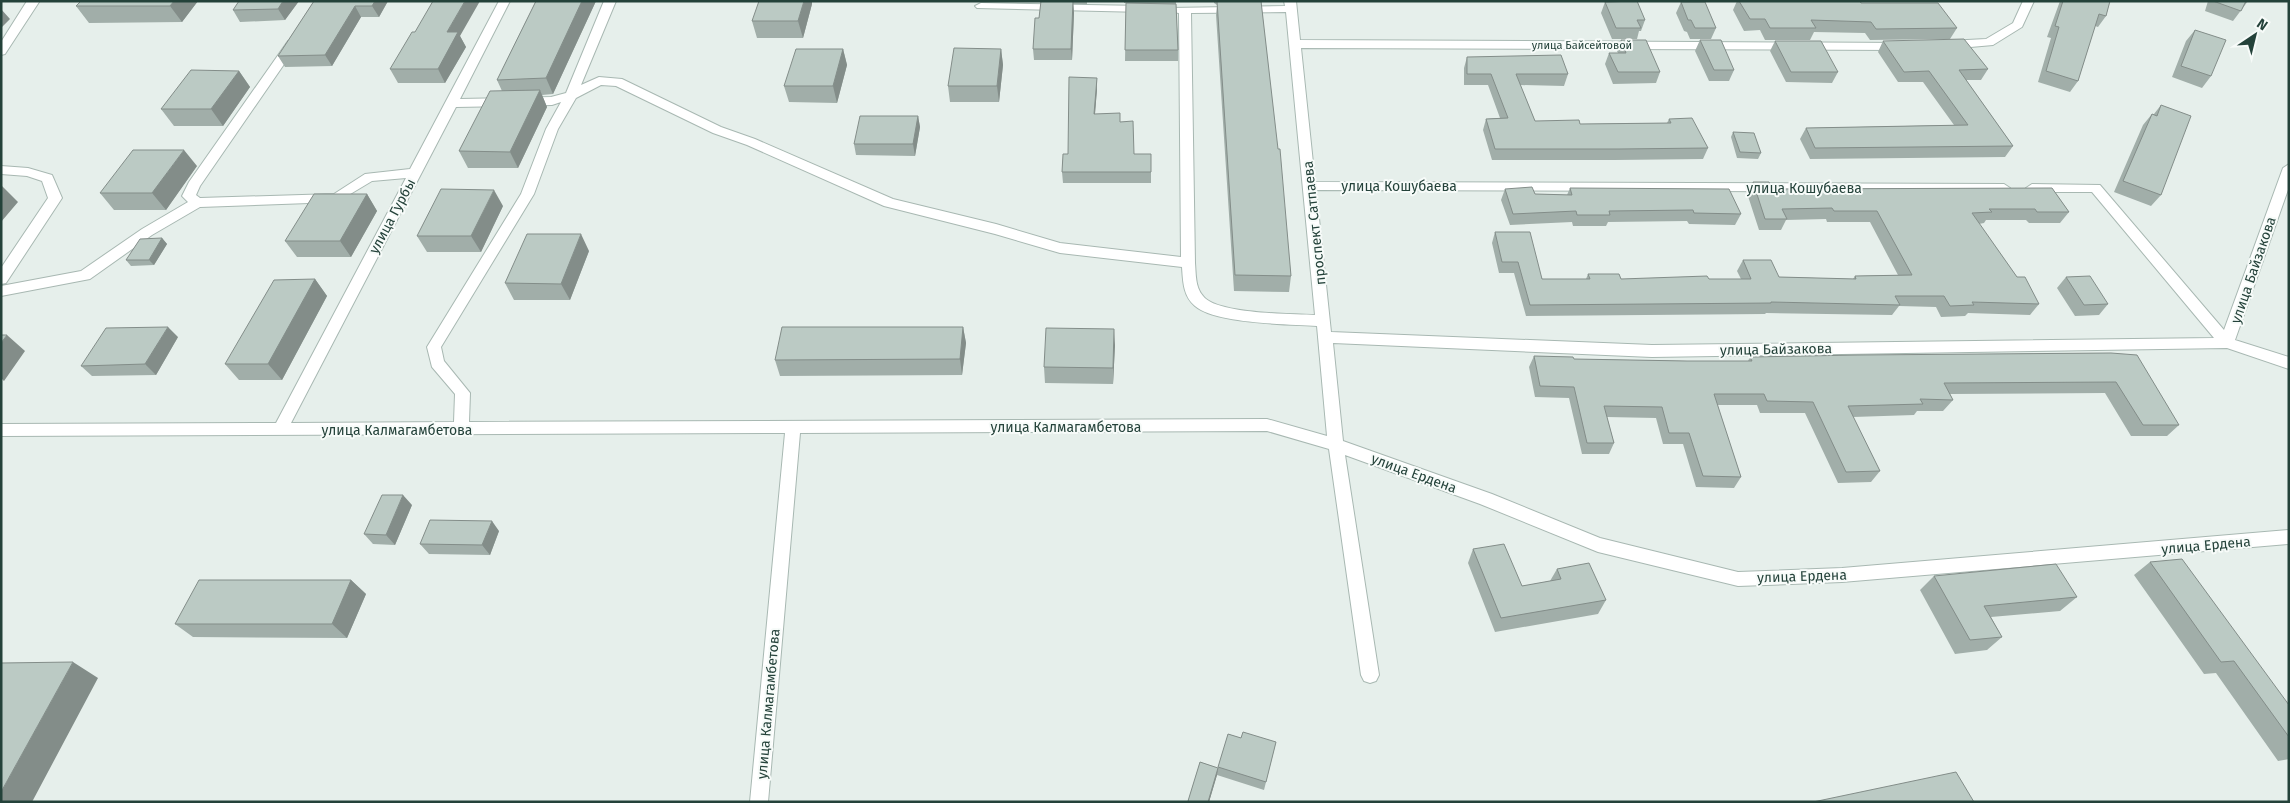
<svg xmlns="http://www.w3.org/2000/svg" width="2290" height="803" font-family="'Fira Sans',sans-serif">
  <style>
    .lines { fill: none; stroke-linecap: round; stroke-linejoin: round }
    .minor-casing { stroke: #a8b8b2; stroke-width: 2 }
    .minor { fill: #fff; fill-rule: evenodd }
    .wall { fill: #a1aea9 }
    .shaded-wall { fill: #838d89 }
    .building { fill: #bbcac4; stroke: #838d89 }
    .labels { text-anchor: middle; stroke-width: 4; stroke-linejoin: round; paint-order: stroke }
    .far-street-label { font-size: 11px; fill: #24423a; stroke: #f7fbf9 }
    .street-label { font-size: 14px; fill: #24423a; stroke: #f7fbf9 }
  </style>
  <rect width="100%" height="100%" fill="#e6efeb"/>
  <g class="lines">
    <!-- minor casing -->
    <g class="minor-casing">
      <path id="minor" d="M27,1L39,2L5,54L1,55V42Z
        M499,1H510L460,99L551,97L566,93L604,1H616L581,85L599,77L622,79L721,127L755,139L893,199L996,224L1060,243L1181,257L1179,13L1171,12L1169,10L1171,8L1285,6L1284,1H1296L1300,40L1904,43L1906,46L1904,49L1900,50L1301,48L1315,182L2004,184L2010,188L2004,192L1316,190L1331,332L1652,345L2214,338L2092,192H2032L2026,188L2032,184L2100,185L2224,330L2283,168L2289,164V187L2235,340L2289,357V369L2227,348L1652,357L1333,343L1343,441L1492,494L1600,538L1738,572L1842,568L2289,530V544L1842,582L1738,586L1598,552L1480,504L1345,455L1379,675L1376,681L1370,683L1364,681L1361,675L1329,449L1267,431L800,433L768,802H750L785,433L1,436V424L276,423L406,178L372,181L337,202L200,207L152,235L90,279L1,296V286L81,271L142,229L188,202L182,196L189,182L288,41H296L298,44L200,186L196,195L200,198L334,194L365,174L410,169ZM1286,12L1315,315C1292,314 1216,314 1203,296C1195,287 1196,274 1195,263L1191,13ZM601,85L616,86L713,133L747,145L884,206L995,234L1060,253L1182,267C1183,281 1183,296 1195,306C1216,324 1288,324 1317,326L1327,436L1267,419L469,422L470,393L444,361L441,347L534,194L558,129L576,98ZM561,102L546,129L521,194L427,347L432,367L455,394L454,422L291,423L456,107L552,105Z
        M2023,1H2034L2022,27L1993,45L1948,49L1942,45L1948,41L1986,39L2013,23Z
        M981,3L1144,6L1150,9L1144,12L977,8L975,6Z
        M1,166L28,168L52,175L62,198L6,283L1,284V268L48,198L42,181L27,176L1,174Z"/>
    </g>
    <!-- minor -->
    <use href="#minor" class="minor"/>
  </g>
  <!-- wall -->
  <path class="wall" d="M81,1H198L182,22L89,23L76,6Z
    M299,1L285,20L240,22L233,10Z
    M314,1H388L379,17H361L332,66L285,67L278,56Z
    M536,1H596L553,94L542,95L547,107L518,168H468L459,151L502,91L497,80Z
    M1041,1H1087V4H1073L1074,13L1072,60H1034L1033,49L1039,18Z
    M1124,1H1176L1178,50V61H1125L1126,3H1124Z
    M1214,1H1261L1291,276L1289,292L1234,291L1216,15L1217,5L1214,3Z
    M1737,1H1860L1861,3L1957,28L1950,39L1870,40L1865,33L1814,32L1810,40H1765L1760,30L1744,31L1733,10Z
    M2060,1H2110L2106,16L2098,27L2095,26L2078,81L2070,92L2038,82L2051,38L2047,37Z
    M2208,1H2248L2233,21L2205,11Z
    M1605,2L1645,20L1641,31H1639L1637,39H1612L1601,13Z
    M1681,2L1716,28L1711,39H1690L1687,32L1684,31L1676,13Z
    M812,4L803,38H757L752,21Z
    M2195,30L2211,76L2202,88L2172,77L2186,41Z
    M460,36L466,47L445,83H398L390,69Z
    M1621,40L1660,72L1656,83L1613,84L1605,64L1609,53H1618L1617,51Z
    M1700,40L1734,70L1729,81H1709L1695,51Z
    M1775,41L1838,72L1832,83L1786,82L1770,51Z
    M1883,41L1988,69L1981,80H1966L2013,146L2005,157L1810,159L1800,139L1806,128L1954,125L1923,82H1898L1878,52Z
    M843,49L847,65L837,103L789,102L784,86Z
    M1001,49L1003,65L999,102H950L948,86Z
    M1467,57L1568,74L1564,86L1520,85L1535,121L1580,124L1667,123L1669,119L1708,148L1703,159L1615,160H1492L1483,130L1486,119L1500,118L1488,85H1464V68Z
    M239,71L250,87L223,126H174L161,109Z
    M1097,78V89L1095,114L1120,122L1134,154H1151V183H1063L1062,172L1068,154Z
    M2161,105V195L2151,206L2114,192L2143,125L2152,114H2154Z
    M918,116L920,127L915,156L856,155L854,144Z
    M1733,132L1761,153L1758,159L1737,158L1731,137Z
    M197,166L166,210H114L100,193Z
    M1753,182L1772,189L2052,188L2069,212L2060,223H2029L2026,220H1986L1984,223L1979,224L2017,277L2039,304L2030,315L1968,313L1965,316L1941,317L1936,307L1899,306L1892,315L1766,313L1765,314L1526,316L1514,273H1499L1492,243L1495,232L1542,279H1586L1588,274L1621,279H1741L1737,271L1743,260L1779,277L1853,279L1855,276L1898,275L1870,222H1827L1826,219L1786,220L1781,230H1759L1747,193Z
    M1570,188L1741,214L1735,225L1689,224L1687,221L1608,222L1606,226H1573L1572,222L1510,225L1501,200L1505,189L1535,194L1567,195Z
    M367,194L377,211L351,257H297L285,241Z
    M503,206L481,252H427L417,236Z
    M162,238L167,244L154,265L131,266L126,260Z
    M589,251L570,300H514L505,283Z
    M2066,277L2108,304L2099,315L2075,316L2057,288Z
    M315,279L327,296L282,380H239L225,364Z
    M963,327L966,343L962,375L780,376L775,360Z
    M178,337L156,375L92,376L81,366Z
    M1115,345L1113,384L1045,383L1044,367Z
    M2111,353L2179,425L2167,436H2131L2105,393L1950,394L1953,400L1943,411H1917L1914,415L1853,417L1880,471L1871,482L1838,483L1805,413H1760L1757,405H1717L1741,477L1734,488L1696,487L1683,444H1663L1656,418L1607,417L1614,443L1609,454H1582L1569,398L1535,397L1529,367L1534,356L1574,359L1687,361H1748L1750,357Z
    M412,505L395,545L373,544L364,534Z
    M499,531L490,555L429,554L420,544Z
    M1473,549L1522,586L1550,581L1557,569L1606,600L1598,614L1495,632L1468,563Z
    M2150,562L2289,705V759L2278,761L2216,673L2204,674L2134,575Z
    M1934,576L2077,597L2060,611L1991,617L2002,637L1987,650L1955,654L1920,590Z
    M351,580L366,594L347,638L193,637L175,624Z
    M1228,734L1241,738L1276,742L1264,790L1217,775L1209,802H1188L1200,762L1218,768Z"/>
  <!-- shaded-wall -->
  <path class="shaded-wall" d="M174,1H198L182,22L170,6Z
    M283,1H299L285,20L278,9Z
    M375,1H388L379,17L372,6Z
    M465,1H480L460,36L466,47L445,83L438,69L447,32Z
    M582,1H596L553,94L546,78Z
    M804,1H812V4L803,38L798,21Z
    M1073,1L1074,13L1072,60L1071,49Z
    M355,6L361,17L332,66L325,55Z
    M1,9L10,19L1,28Z
    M843,49L847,65L837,103L833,86Z
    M1001,49L1003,65L999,102L997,86Z
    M239,71L250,87L223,126L211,109Z
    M1097,78V89L1094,125V114Z
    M540,90L547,107L518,168L510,152Z
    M918,116L920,127L915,156L913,144Z
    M184,150L197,166L166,210L152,193Z
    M1,185L18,202L1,222Z
    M494,190L503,206L481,252L471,236Z
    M367,194L377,211L351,257L340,241Z
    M581,234L589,251L570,300L561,284Z
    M162,238L167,244L154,265L149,260Z
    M315,279L327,296L282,380L268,364Z
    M168,327L178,337L156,375L145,364Z
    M963,327L966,343L962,375L960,359Z
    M1114,329L1115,345L1113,384V368Z
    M7,335L25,351L4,381L1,378V343Z
    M403,495L412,505L395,545L386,535Z
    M492,521L499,531L490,555L482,545Z
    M351,580L366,594L347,638L332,624Z
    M73,662L98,678L32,802H1V792Z
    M1218,768L1217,775L1209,802H1208Z"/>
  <!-- building -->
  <path class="building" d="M81,1H174L170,6H76Z
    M239,1H283L278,9L233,10Z
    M314,1H375L372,6H355L325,55L278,56Z
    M433,1H465L447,32H458L438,69H390L412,32H415Z
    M536,1H582L546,78L497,80Z
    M759,1H804L798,21H752Z
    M1041,1H1073L1071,49H1033L1035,18H1039Z
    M1217,1H1261L1278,149H1280L1291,276L1235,275Z
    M1637,1L1645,20H1637L1641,28H1616L1605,2Z
    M1739,1H1860L1861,3H1938L1957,28L1876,29L1871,22L1811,20L1816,28H1770L1765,19H1750Z
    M2063,1H2110L2106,16L2099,14L2078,81L2046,71L2059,27L2055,26Z
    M2213,1H2246L2241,11Z
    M1681,2H1705L1716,28H1695L1691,20H1688Z
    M1126,3L1176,4L1178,50H1125Z
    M2195,30L2226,40L2211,76L2181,66Z
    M1964,39L1988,69L1959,70L2013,146L1815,148L1806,128L1968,125L1929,71L1904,72L1883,41Z
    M1621,40H1646L1660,72H1618L1609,53H1626Z
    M1700,40H1721L1734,70H1714Z
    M1775,41H1821L1838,72H1791Z
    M954,48L1001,49L997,86H948Z
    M796,49H843L833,86H784Z
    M1561,55L1568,74H1516L1535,121L1579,120L1580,124L1671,123L1669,119L1692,118L1708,148L1619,149H1495L1486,119L1508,118L1491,74H1467V57Z
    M191,70L239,71L211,109H161Z
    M1069,77L1097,78L1094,114L1120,113V122L1133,121L1134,154H1151V172H1062L1063,154H1068Z
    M540,90L510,152L459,151L490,91Z
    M2161,105L2191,116L2161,195L2123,181L2152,114L2157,116Z
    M860,116H918L913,144H854Z
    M1733,132L1754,133L1761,153L1740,152Z
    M133,150H184L152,193H100Z
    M1753,182H1769L1772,189L2052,188L2069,212H2037L2035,209H1989L1992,212L1972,213L2017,277H2025L2039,304L1972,302L1974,305L1950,306L1944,296H1895L1900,305L1771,302V303L1530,305L1518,262H1502L1495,232H1530L1542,279H1590L1588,274H1619L1621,279L1707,276L1709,279H1751L1743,260H1771L1779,277L1856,279L1855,276L1912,275L1877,211H1834L1832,208L1782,209L1787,219H1765Z
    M1532,187L1535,194L1572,195L1570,188L1729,189L1741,214L1694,213L1693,210L1609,211L1610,215H1577L1576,211L1513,214L1505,189Z
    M441,189L494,190L471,236H417Z
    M314,194H367L340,241H285Z
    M527,234H581L561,284L505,283Z
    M162,238L149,260H126L140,239Z
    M2090,276L2108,304L2084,305L2066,277Z
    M315,279L268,364H225L274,280Z
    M168,327L145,364L81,366L106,328Z
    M782,327H963L960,359L775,360Z
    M1046,328L1114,329L1113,368L1044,367Z
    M1,335H7L1,343Z
    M2111,353L2137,355L2179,425H2143L2116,382L1944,383L1953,400L1920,399L1923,404L1848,406L1880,471L1846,472L1813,402L1767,401L1764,394H1714L1741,477L1703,476L1689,433H1669L1662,407L1604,406L1614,443H1587L1574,387L1540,386L1534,356L1573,357L1574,359L1687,361H1752L1750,357L1858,355Z
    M382,495H403L386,535L364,534Z
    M430,520L492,521L482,545L420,544Z
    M1504,544L1522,586L1561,579L1557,569L1589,563L1606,600L1501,618L1473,549Z
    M2182,559L2289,705V737L2234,661L2221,662L2150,562Z
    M2056,564L2077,597L1984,606L2002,637L1970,640L1934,576Z
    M199,580H351L332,624H175Z
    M73,662L1,792V663Z
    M1243,732L1276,742L1266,782L1218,767L1228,734L1241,738Z
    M1200,762L1218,768L1208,802H1191L1188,801Z
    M1956,772L1974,802H1813Z"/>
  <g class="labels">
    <!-- far-street labels -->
    <g class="far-street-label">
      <text x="1582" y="49">улица Байсейтовой</text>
    </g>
    <!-- street labels -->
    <g class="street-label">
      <text x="1399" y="191">улица Кошубаева</text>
      <text x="1804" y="193">улица Кошубаева</text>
      <text transform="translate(392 216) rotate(-62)" y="5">улица Гурбы</text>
      <text transform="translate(1314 223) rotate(-96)" y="5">проспект Сатпаева</text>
      <text transform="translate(2253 270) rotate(-71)" y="5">улица Байзакова</text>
      <text transform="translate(1776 349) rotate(-1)" y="5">улица Байзакова</text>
      <text x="1066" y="432">улица Калмагамбетова</text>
      <text x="397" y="435">улица Калмагамбетова</text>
      <text transform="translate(1414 473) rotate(20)" y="5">улица Ердена</text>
      <text transform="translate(2206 545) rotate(-5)" y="5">улица Ердена</text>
      <text transform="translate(1802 576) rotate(-2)" y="5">улица Ердена</text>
      <text transform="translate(768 704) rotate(-85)" y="5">улица Калмагамбетова</text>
    </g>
  </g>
  <!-- border -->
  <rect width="2290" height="803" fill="none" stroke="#24423a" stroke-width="5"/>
  <!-- north arrow -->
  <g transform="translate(2255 35) rotate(35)" stroke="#f7fbf9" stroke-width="4" paint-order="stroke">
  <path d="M0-4L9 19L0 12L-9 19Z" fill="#24423a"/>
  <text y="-8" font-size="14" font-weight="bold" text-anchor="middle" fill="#24423a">N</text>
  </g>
</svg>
